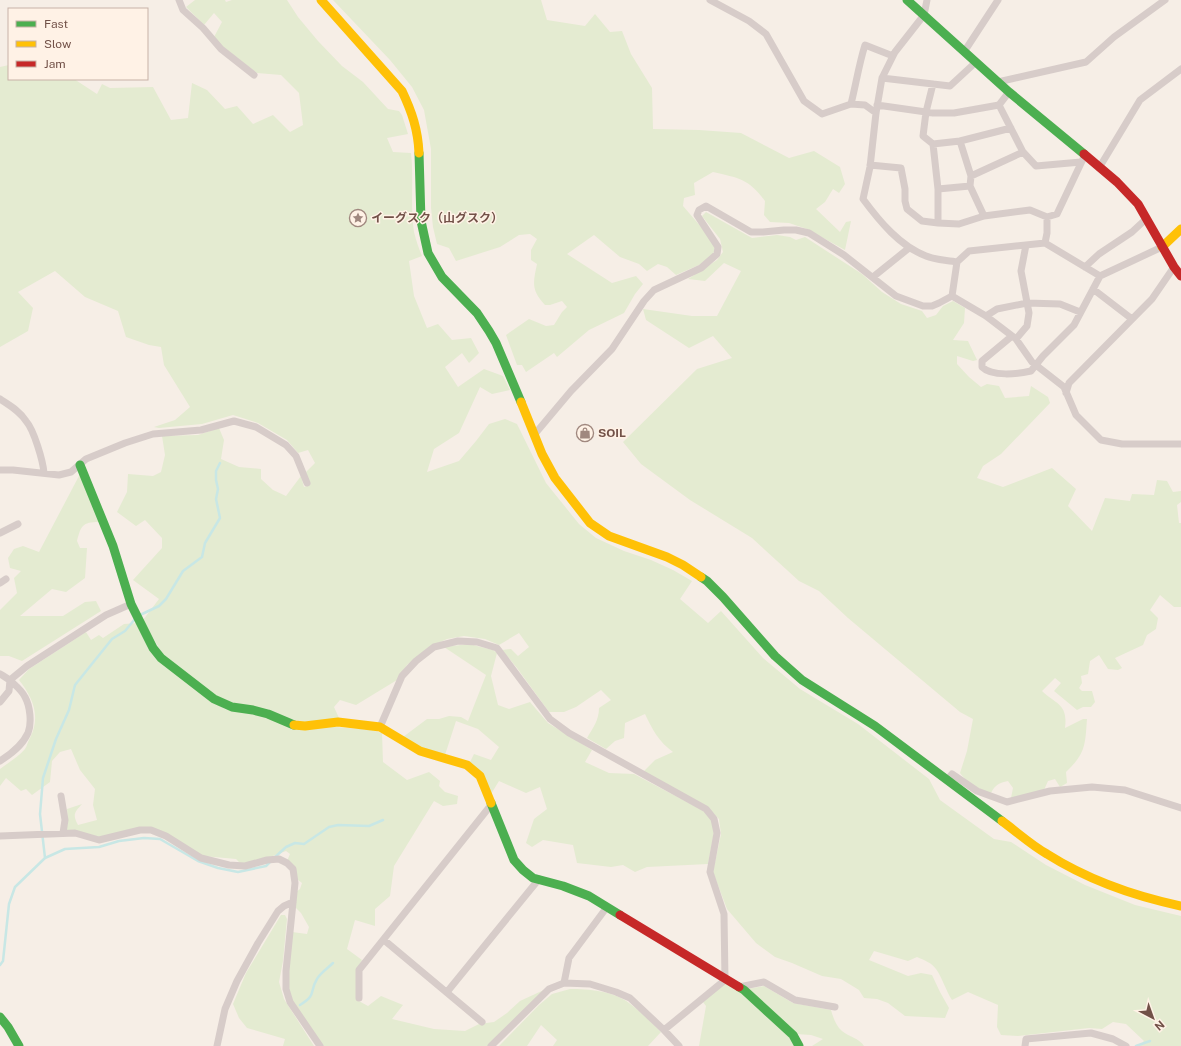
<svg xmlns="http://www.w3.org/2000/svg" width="1181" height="1046" font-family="'Public Sans','Noto Sans JP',sans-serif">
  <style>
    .green { fill: #e4ebd1 }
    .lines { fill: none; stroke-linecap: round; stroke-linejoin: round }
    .stream { stroke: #c8e7e5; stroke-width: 2.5 }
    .street { stroke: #d7ccc9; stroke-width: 7 }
    .fast { stroke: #4caf50; stroke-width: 9 }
    .slow { stroke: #ffc107; stroke-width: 9 }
    .jam { stroke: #c62828; stroke-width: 9 }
    .labels { text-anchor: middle; stroke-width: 3; stroke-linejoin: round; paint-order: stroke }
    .poi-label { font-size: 12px; font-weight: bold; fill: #725148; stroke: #fff2e6; text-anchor: start }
  </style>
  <rect width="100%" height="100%" fill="#f6eee6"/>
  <!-- green -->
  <path class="green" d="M195,0H225L226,2L232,0H287L298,17L318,41L342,66L363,82L388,109L399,111L402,115L408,134L387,138L393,152L411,153C414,179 410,206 414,232C416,240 419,249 422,256L409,261L414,296L427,328L438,324L452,340L471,338L479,353L469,363L462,353L445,367L458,387L484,369L503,376L510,390L492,394L480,387L459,433L434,449L427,472L459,461L476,441L489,424L505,419L517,424L546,483L579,524L596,538L624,551L651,560L673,570L692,581L680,599L708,623L721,611L763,658L800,689L858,724L929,779L940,800L994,839L1011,842L1046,865L1085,885L1135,905L1181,916V1046H1139L1144,1041L1126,1024L1113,1022L1102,1029L1089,1028L1018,1036L1001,1035L997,1027L998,1005L968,992L952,1000C946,991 942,977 936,969C932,963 924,960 917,957L908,961L874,951L869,960L908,976L921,973L932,975L940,992L949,1008L945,1018L905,1016L888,1003L877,999L864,998L859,990L841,979L822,976L792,963L775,957L756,943L727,909L713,872L721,834L719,819L705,805L643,772L655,760L673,752C659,742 652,729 645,714L625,723L624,738L615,741L606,749L587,738C593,728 599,720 599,708L611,700L601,690L576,707L564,712H549L517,668L502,650L511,649L518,656L529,647L519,633L499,645L485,639L464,636L447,639L429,647L407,665L397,680L356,705L340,700L334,707L339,718L306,723L232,703L215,695L163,655L143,620L159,599L133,580L162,548V538L145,520L136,526L117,512L127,492L128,474L153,476L161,472L165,455L162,436L198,435L219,428L224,440L221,459L239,467L261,469V479L273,490L286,496L301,476L304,487L309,485L306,472L315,463L308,450L298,453L287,440L258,423L233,415L202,424L159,428L154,427L175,420L190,407L164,365L161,347L149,345L126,337L118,311L85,297L55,271L18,292L33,308L28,331L0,347V67L9,65V79H74L97,94L102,84L110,88L153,87L171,120L188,118L192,83L207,90L225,109L237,106L253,124L273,115L290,132L303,125L299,93L281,75L257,73L223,47L214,37L222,22L214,13L204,25L186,7Z
    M333,0H541L547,20L585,26L595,14L610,32L622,31L631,54L652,88L653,129L699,130L741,133L789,158L814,151L840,167L845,184L839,193L833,189L825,202L816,209L840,232L846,222L851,221L845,250L807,229L789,223L770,222L764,215L765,201C749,179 739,178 713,172L694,183L695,195L684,198L683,206L702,228L715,247L713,255L699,265L676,275L667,267L658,264L647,271L639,264L620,257L594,235L567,254L612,283L636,276L643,284L635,294L624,313L589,330L557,357L554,353L526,372L522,365H517L506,335L529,319L546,326L554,325L562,312L567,307L562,301L550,305H545C531,290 533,283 537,264L531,260V250L537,239L530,234L519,235L500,247L456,261L449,248L437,244L433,227L431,208V149L424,110L412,87L390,60Z
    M706,212L752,238L777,235L790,237L796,240L805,237L862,274L882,292L901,304L922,311L927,318L936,315L943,306L953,301L965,308L964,323L953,340L968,341L977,360L973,361L957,356V364L969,377L981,387L987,384L999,386L1005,398L1029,396L1031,386L1048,397L1050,403L1001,454L983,466L977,478L1003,487L1052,468L1076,489L1068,506L1092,531L1105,498L1130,501L1132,494L1154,495L1157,480L1167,481L1173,492L1181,491V502L1177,505L1179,523H1181V607H1174L1160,595L1150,610L1158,618L1156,629L1147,635L1143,645L1115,658L1122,668L1118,670L1108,669L1099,655L1090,661L1088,674L1081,676L1082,683L1079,688L1082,691H1092L1095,702L1091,707H1083L1077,710L1054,691L1061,683L1055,678L1042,691C1057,705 1068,704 1065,728L1083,719H1087C1085,745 1086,753 1066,772L1067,783L1060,787L1055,779L1048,781L1044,790L1011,798L1013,788L1008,781C999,783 995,785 991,793C978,789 968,784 960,773L967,751L973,719L960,712L848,618L819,591L799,581L752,538L690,500L641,464L623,442L697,369L732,358L713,336L689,348L646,320L643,309L692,316H717L741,271L724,263L705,281L688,279L717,260L723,252L720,239L702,216Z
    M80,474L99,522C82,522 81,526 77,541L80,548H87L85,578L66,592L52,589L20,616H63L85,602L96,601L101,611L22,661L9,656H0V610L17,593L14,578L21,571L10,568L8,558L14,549L23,546L39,552Z
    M138,623L146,640L148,649L176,674L212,701L225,709L250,712L265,717L336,727L372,730L382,733L383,762L407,780L429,772L440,781L439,786L445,792L458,796L457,804L443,806L434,801L394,866L390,896L375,909V926L355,920L347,949L362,960L357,971V1000L368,1006L381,996L403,1005L392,1019L434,1029L465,1031L479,1024L494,1022L507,1013L520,1001L546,989L488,1046H322L292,1001L289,990L288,977L292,932L307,934L309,927L301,913L294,906L296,892L300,889L302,883L297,879L287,861L290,854L286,851L270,857L241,864L236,859L203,856L154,828L99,837L65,832L68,823L67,809L82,804C75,812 72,814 78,825L97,820L93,805L95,789L80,770L71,749L60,752L52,761L50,782L32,795L26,789L21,791L6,778L0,786V769C8,763 18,757 25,749C27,746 28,741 30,738C41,716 33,698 19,680L29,669L86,632L91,640L99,635L103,638L124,624Z
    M469,644L493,650L497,653L491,676L498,705L509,709L530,702L548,723L592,750L585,762L609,773L634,774L704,811L712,820L714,832L708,864L647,867L635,872L623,865L611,867L577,863L573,845L543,840L532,847L526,843L534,819L547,809L540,787L526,793L499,781L491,794L470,762L474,754L491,760L499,747L478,729L456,721L445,755L422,749L403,737L427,719H439L449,716L461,717L468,721L486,675L444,647Z
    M281,915H285L287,919L283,961L279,982L284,999L314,1046H283L285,1039L247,1028L239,1018L233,1004L246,973Z
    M725,983L744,993L789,1037L796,1046H699L706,1006L703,1002Z
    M764,986L793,1003L831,1010C833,1017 836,1026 842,1031C849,1037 859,1038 864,1046H812L823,1039L811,1035L796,1034L747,989Z
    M570,989C588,989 614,991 629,1003C640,1011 651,1022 661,1032L648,1046H553L557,1040L541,1025L527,1046H499L539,1005L552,994Z"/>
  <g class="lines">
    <!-- stream -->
    <path class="stream" d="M140,615L159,606L166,599L183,571L202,557L205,543L220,518L216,499L218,489L216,480V471L220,463
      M45,858L65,849L99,847L119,841L144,838L160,839L198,861L218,868L238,872L266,866L270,862
      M274,858L286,847L295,843L304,844L329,827L338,825L369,826L383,820
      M0,965L3,961L9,904L15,887L45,858L40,814L43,778L56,739L69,710L75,685L112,639L125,631L135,619
      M300,1005C317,995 309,992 317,979C320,973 328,968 333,963
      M1136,1046L1150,1041"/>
    <!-- street -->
    <path class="street" d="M179,0L183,10L203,28L221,49L254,75
      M710,0L749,21L766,34L804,101L822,114L851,104L865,105L876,113
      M927,0L924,15L895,52L882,78L876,113L870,167L863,199C880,222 900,246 926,256C935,260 947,260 957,262
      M964,52L998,0
      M882,78L950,86L976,62
      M998,82L1086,62L1114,37L1165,0
      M933,84L926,112L923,136L933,144L938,189V223
      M851,104C856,84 859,64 865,45L893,56
      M877,105L933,113H954L999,105L1009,92
      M999,105L1023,152L1036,166L1081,162
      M960,141L1011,128
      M933,144L960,141L971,176L970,186L984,216
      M870,165L901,168L905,189V201L907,209L922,221L938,223L959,224L984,216L1030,210L1047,217
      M1099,168L1140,100L1181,69
      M971,176L1023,152
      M938,189L970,186
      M1045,243L1047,233V217L1057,214L1083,159
      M1085,267L1099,254L1132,232L1146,219
      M873,277L909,248
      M1093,289L1132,319
      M952,296L986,316L1016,339L1032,362L1064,387L1076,415L1101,440L1122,444H1181
      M952,296L957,262L969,251L1045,243L1100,276L1162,247
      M986,316L997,309L1027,303L1060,304L1080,312
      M1012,336L982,361V367C992,377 1018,374 1031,371L1043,356L1074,325L1100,276
      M1016,339L1027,326L1029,313L1021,271L1026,245
      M1066,393L1069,383L1152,299L1174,267
      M0,399C9,405 20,411 26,421C34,430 43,461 44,473
      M534,435L571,391L612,349L644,301L654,290L701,268L717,254L718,247L697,215L699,210L706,206L751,232H763L784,230H796L809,233L844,255L896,296L923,306H932L939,303L952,296
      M0,470H13L59,475L71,472L86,459L125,443L153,434L201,430L234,421L256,427L286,445L296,456L307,483
      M0,533L18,524
      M0,583L6,579
      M0,674C8,678 21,689 25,697C30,706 32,723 28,733C22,746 11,754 0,761
      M0,702L9,691L10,680L27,666L106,615L131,604
      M380,727L402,676L416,661L434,647L458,641L477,642L497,648L550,719L569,733L706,809L714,819L717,833L710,872L724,914L725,980L664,1030
      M947,780L952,774L977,791L1007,802L1050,791L1092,787L1125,790L1181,808
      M61,796L65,820L63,833
      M0,836L75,833L99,840L140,830H151L166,836L201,858L229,865L245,866L267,860L279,859L287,863L293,869L295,883L286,971V989L290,1002L320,1046
      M384,940L482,1022
      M564,983L569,958L607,907
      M739,987L764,982L795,1000L835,1007
      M447,992L539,879
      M359,998V970L491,805
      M217,1046L225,1009L237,981L258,943L278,911L284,906L293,902
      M491,1046L549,989L564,983L590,984L616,992L630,998L664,1030L679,1046
      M1025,1046L1026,1039L1091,1033L1113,1039L1126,1046"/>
    <!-- fast -->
    <path class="fast" d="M907,0L1009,92L1084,154
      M419,153L421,221L428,253L442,277L477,313L489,331L496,343L521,402
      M80,465L113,546L131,604L153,648L161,658L214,699L232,707L253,710L268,714L294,725
      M701,577L707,581L723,597L775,656L802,680L875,726L1002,821
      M491,803L514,860L523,870L533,878L563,886L589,896L620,915
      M739,987L744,990L793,1035L799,1046
      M0,1017L8,1027L19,1046"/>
    <!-- slow -->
    <path class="slow" d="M321,0L402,91C412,112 418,130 419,153
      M1162,247L1181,229
      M521,402L542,454L555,478L590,523L609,536L667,557L683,565L701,577
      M294,725L305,726L338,722L380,727L420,751L467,765L480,776L491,803
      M1002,821C1017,832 1031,845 1047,854C1088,880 1134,896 1181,906"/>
    <!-- jam -->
    <path class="jam" d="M1084,154L1117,182L1138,204L1174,267L1181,276
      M620,915L739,987"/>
  </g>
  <!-- icons -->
  <defs>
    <g id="sight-ring" transform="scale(0.9)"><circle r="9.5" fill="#fff2e6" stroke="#a0887f" stroke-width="1.5"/><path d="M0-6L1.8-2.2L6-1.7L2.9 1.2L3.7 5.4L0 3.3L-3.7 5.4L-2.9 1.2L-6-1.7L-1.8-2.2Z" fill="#a0887f"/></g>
    <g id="shop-ring" transform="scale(0.9)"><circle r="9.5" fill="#fff2e6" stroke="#a0887f" stroke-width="1.5"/><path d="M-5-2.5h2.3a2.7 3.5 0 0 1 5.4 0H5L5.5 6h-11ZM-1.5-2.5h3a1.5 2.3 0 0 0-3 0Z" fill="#a0887f"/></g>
  </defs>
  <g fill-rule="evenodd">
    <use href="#sight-ring" x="358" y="218"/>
    <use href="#shop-ring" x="585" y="433"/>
  </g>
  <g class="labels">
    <!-- poi labels -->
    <g class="poi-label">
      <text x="371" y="222">イーグスク（山グスク）</text>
      <text x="598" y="437">SOIL</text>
    </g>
  </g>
  <!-- legend -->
  <rect x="8" y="8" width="140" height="72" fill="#fff2e6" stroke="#c7b2a7"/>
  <rect x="16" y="21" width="20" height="6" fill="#4caf50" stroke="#c7b2a7"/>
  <text x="44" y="28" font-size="12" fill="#725148">Fast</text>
  <rect x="16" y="41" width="20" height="6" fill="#ffc107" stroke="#c7b2a7"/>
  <text x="44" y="48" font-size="12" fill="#725148">Slow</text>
  <rect x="16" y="61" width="20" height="6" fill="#c62828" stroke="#c7b2a7"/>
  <text x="44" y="68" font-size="12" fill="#725148">Jam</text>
  <!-- north arrow -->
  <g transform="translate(1153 1018) rotate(139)" stroke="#fff2e6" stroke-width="3" paint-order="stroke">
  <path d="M0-3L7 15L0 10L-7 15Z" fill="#725148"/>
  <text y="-6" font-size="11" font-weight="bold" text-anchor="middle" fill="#725148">N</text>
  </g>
</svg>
